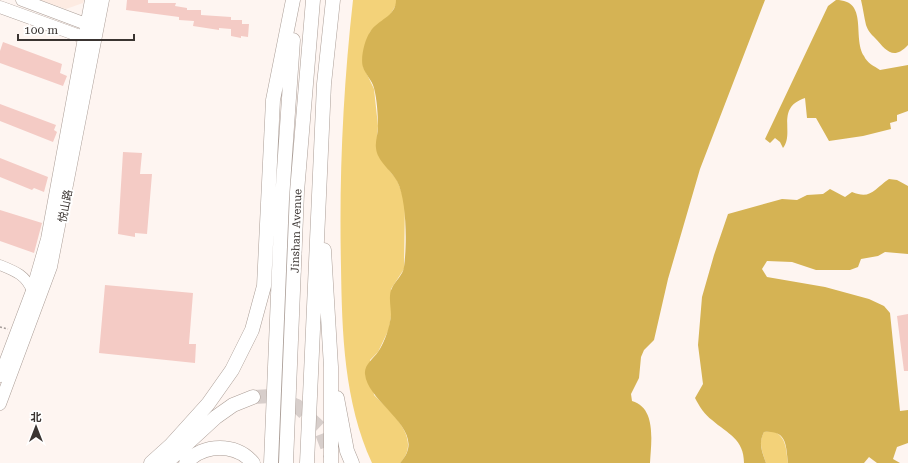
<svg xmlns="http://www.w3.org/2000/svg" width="908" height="463" font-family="'Roboto Serif','Noto Sans SC',serif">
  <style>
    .built { fill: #fdebe2 }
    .green { fill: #f3d279 }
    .forest { fill: #d5b354 }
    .building { fill: #f4cbc5 }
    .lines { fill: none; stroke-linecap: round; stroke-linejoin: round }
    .trunk-tunnel { stroke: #d7cecb; stroke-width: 14; stroke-dasharray: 14 7; stroke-linecap: butt }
    .tertiary-casing { stroke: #ab9e97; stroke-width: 11 }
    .secondary-casing { stroke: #ab9e97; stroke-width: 13 }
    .trunk-casing { stroke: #ab9e97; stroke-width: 15 }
    .path { stroke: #a29a97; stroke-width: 1.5; stroke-dasharray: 2 2; stroke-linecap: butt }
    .tertiary { stroke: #fff; stroke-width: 10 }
    .secondary { stroke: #fff; stroke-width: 12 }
    .trunk { stroke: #fff; stroke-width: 14 }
    .labels { text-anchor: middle; stroke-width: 4; stroke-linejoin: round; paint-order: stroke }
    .street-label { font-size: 11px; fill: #3a3431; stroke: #fff }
  </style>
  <rect width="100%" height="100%" fill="#fef5f1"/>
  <!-- built -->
  <path class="built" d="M40,0H84L83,3L66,9Z"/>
  <!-- green -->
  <path class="green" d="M353,0H396V5L390,15L370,32L363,55V66L374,89L378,126L377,137L389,170L397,180L405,201L404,269L391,289V316L389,329L378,352L370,360L374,395C391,412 423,439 400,463H372C344,402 342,333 341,267C339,177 343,89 353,0Z
    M773,431C787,437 786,450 788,463H766C762,451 758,443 764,432Z"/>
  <!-- forest -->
  <path class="forest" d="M396,0H765L700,169L668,279L654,340L644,350L641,357L639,378L631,394L632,401C657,408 651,443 650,463H400C431,430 368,405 365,374C364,365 373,359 378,352C385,342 390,326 391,315C391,307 388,295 392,288C395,281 403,275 404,267C407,245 407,200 397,181C391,170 377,161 376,148C375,142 378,134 378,127C378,116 377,99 374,88C372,80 365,74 363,67C360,58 365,39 370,32C378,19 396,17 396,0Z
    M836,0C869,0 852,37 864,56C867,63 874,66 880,70L908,65V111L897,115V121L890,123L891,129L863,136L829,141L816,118H807L805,98C775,108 795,133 783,148L780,142L775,138L770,143L765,139L828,6Z
    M861,0H908V45C893,61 886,50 875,38C871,34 868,31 866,25C864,17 863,8 861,0Z
    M889,179L897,180L908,186V254L885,252L878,256L861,259L858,267L850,270H816L792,262L767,261L762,269L767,277L825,287L869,299L884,306L890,313L900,411L908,410V443L897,447L893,459L900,463H877L869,457L864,463H788C786,445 787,430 764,432C758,444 762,451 766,463H744C744,439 728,434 712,420C705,415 699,406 695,398L703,384L698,345L702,297L714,255L728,214L782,199L797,200L807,195L823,194L830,189L845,197L852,192C871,200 874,189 889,179Z"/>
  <!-- building -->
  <path class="building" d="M127,0H148V3H176L175,6L187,8V10H201V15L231,17V20H242V24H249L248,37L241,36V38L231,36V29L219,28V30L193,26L194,21L179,20V17L126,10Z
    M3,42L62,64L60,73L67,76L63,86L0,63V51Z
    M0,104L56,125L54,130L57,132L53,142L0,121Z
    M123,152L142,153L140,174H152L147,234L135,233V237L118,234Z
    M0,158L48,177L44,192L34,188L32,190L0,177Z
    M0,210L42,223L34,253L0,241Z
    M105,285L193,293L189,344H196L195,363L99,353Z
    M908,314V371H904L897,316Z"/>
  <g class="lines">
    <!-- trunk-tunnel -->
    <path class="trunk-tunnel" d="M253,397L273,396L297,406L320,428L331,457"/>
    <!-- tertiary casing -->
    <g class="tertiary-casing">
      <path id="tertiary" d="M0,265C15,271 26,275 32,291"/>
    </g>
    <!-- secondary casing -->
    <g class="secondary-casing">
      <path id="secondary" d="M22,0L94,27
        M0,7L91,40
        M0,376L32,291L47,239L91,0
        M0,404L51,267L103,0"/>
    </g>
    <!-- trunk casing -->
    <g class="trunk-casing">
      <path id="trunk" d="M324,250L331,367V463
        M337,398L347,451L352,463
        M151,463L171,445L208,404L232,370L252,330L264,286L273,100L293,0
        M166,463L216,417L233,405L253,397
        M186,463C204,443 236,443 253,463
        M271,463L282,199L293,40
        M286,463L297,192L313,0
        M307,463L324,84L333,0"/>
    </g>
    <!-- path -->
    <path class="path" d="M0,327L8,329"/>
    <!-- tertiary -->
    <use href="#tertiary" class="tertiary"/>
    <!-- secondary -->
    <use href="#secondary" class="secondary"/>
    <!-- trunk -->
    <use href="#trunk" class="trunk"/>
  </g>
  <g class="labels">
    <!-- street labels -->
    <g class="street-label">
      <text transform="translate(65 206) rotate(-79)" y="4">悦山路</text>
      <text transform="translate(296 231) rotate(-88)" y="4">Jinshan Avenue</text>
    </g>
  </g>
  <!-- north arrow -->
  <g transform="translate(36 427)" stroke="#ffffff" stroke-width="3" paint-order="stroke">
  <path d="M0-3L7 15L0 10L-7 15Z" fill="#3a3431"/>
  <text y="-6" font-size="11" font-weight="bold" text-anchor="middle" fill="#3a3431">北</text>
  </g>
  <!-- scale -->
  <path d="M18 34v6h116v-6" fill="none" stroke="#3a3431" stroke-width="2"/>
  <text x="24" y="34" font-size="12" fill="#3a3431" stroke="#ffffff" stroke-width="3" paint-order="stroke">100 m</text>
</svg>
